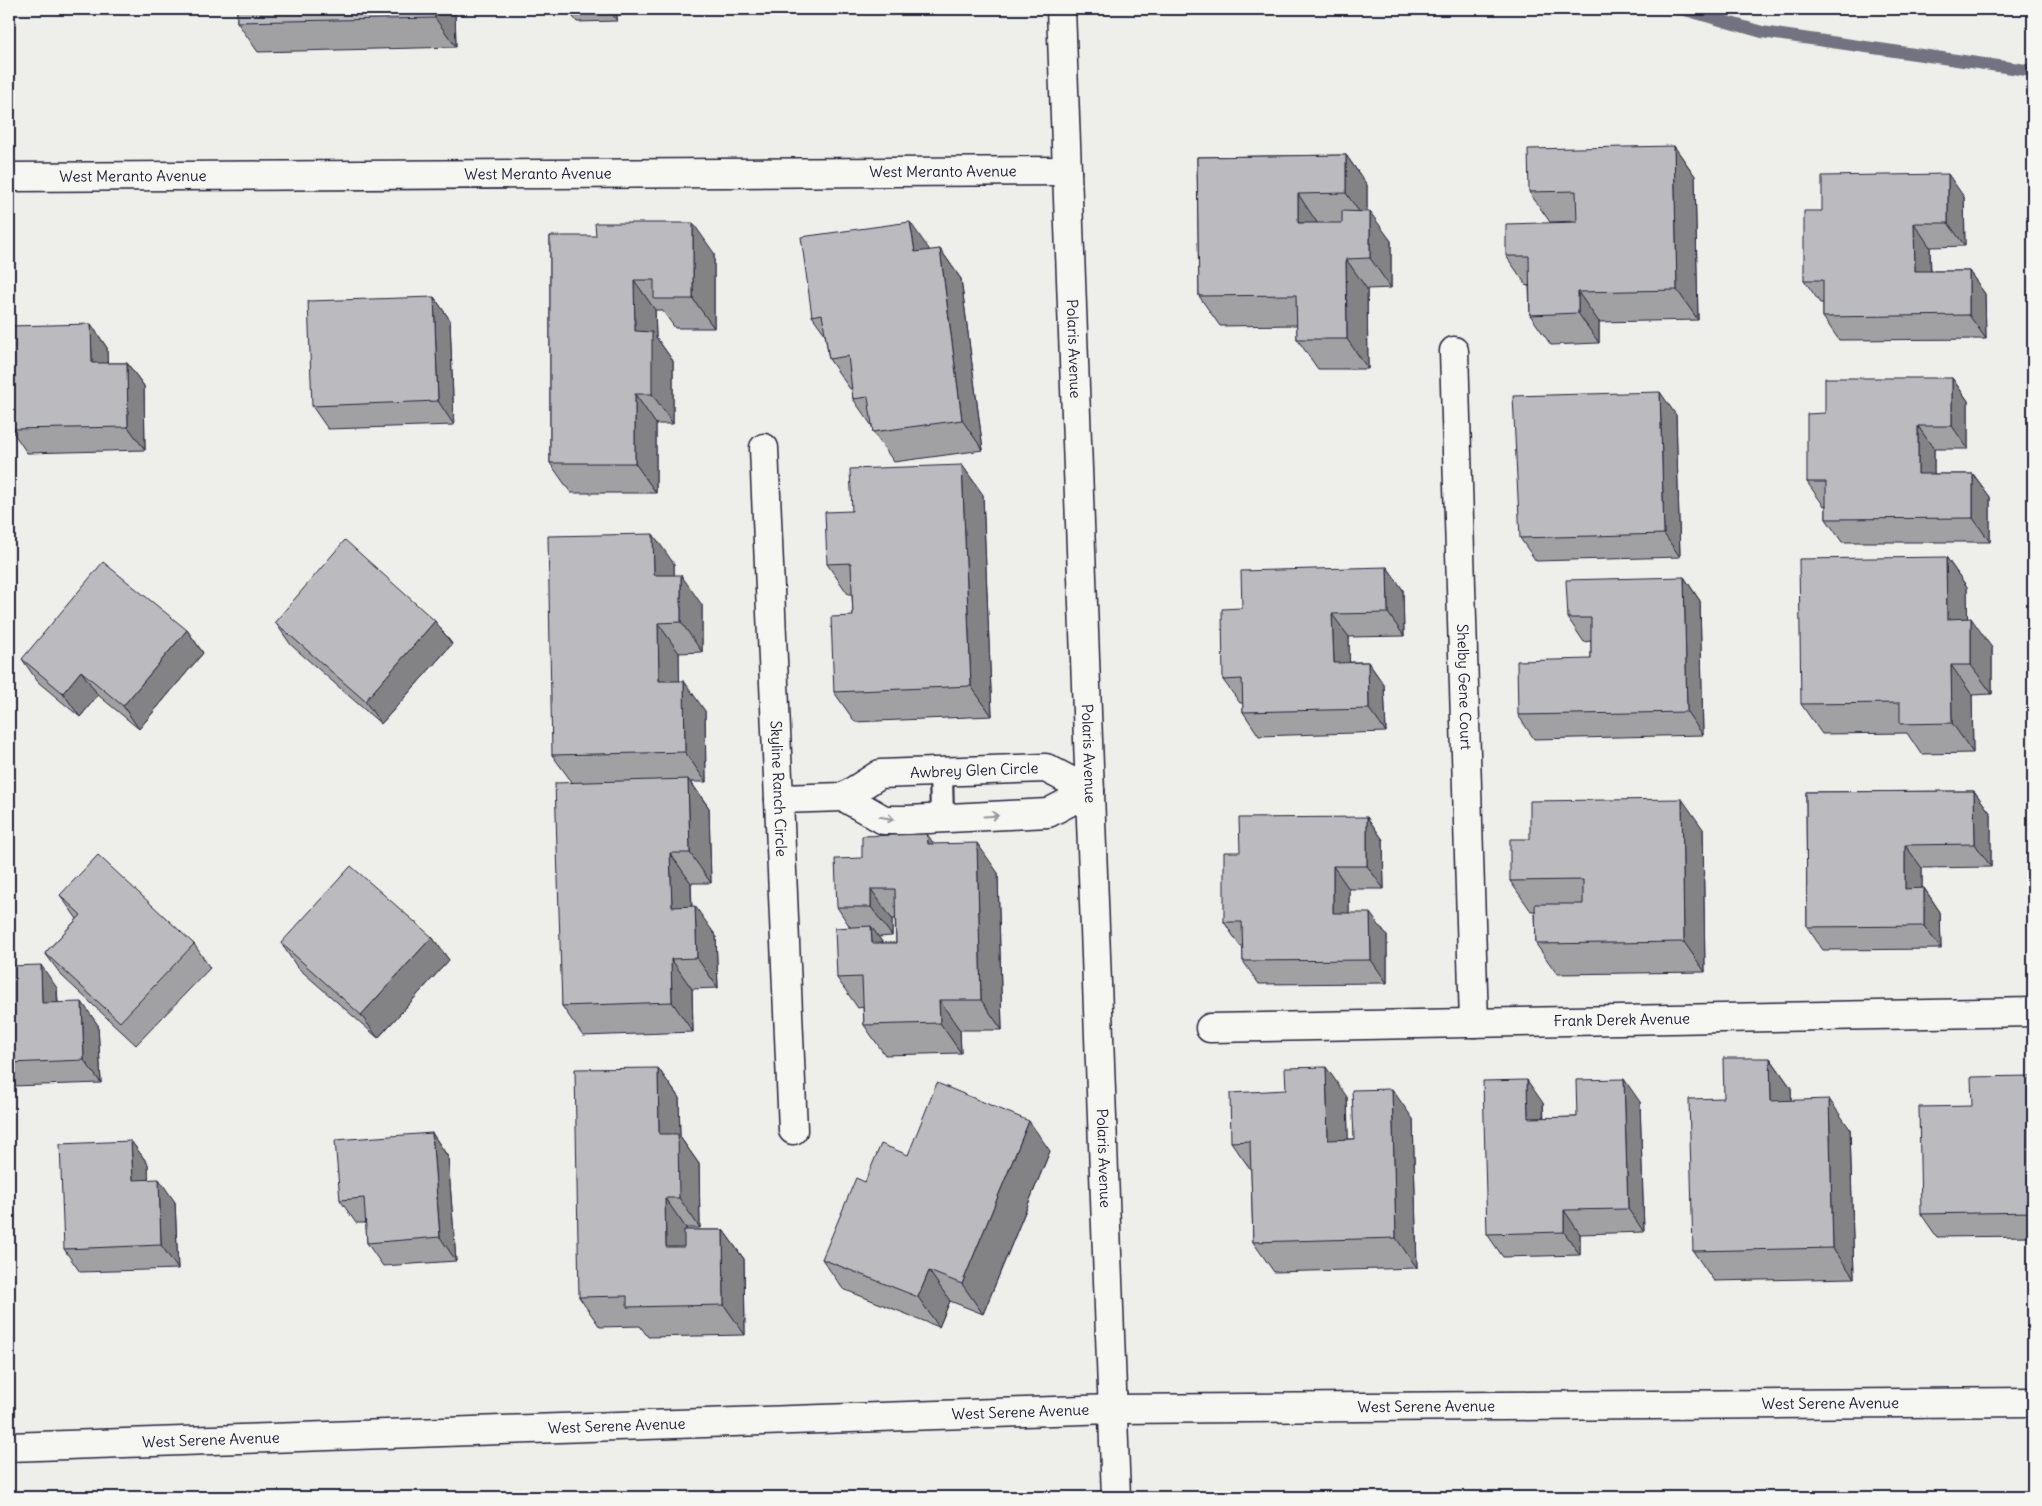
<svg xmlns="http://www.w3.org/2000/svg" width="2042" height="1506" font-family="Delius,sans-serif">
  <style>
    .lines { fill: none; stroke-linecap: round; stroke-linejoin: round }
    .stream { stroke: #727281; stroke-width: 12 }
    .lane-casing { stroke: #22223b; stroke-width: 26 }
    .street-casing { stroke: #22223b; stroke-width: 31 }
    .secondary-casing { stroke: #22223b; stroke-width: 31 }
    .lane { stroke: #f6f6f2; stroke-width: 22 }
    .street { stroke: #f6f6f2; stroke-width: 28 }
    .secondary { stroke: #f6f6f2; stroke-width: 28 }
    .wall { fill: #a1a1a4; stroke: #22223b; fill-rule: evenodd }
    .shaded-wall { fill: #838386; stroke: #22223b }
    .building { fill: #bbbbbf; stroke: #22223b }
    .oneway { stroke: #9797a0 }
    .labels { text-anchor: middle; stroke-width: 5; stroke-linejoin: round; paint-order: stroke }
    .street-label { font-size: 15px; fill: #22223b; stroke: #f6f6f2 }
  </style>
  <rect width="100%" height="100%" fill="#eeeeeb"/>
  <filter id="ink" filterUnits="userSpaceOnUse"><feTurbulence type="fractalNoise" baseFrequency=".02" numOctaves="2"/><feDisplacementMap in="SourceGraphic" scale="10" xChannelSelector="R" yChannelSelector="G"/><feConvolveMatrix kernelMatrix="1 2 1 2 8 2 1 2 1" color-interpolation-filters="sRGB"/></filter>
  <g filter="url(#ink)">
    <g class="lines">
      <!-- stream -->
      <path class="stream" d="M1682,9L1762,32L2033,71"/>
      <!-- lane casing -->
      <g class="lane-casing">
        <path id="lane" d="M941,771L942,818"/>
      </g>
      <!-- street casing -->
      <g class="street-casing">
        <g id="street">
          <path id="s1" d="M1061,9L1116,1497"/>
          <path id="s2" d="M9,177L1067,171"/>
          <path id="s3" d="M1454,351L1474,1023"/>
          <path id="s4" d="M764,448L793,1130"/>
          <path d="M844,797L884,820H908L1048,813L1090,791"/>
          <path id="s5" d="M779,799L844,797L880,774L1046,768L1090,791"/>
          <path id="s6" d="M1210,1028L2033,1012"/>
        </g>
      </g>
      <!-- secondary casing -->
      <g class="secondary-casing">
        <g id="secondary">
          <path id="s7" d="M9,1447L1112,1409L2033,1402"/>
        </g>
      </g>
      <!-- lane -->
      <use href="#lane" class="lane"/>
      <!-- street -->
      <use href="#street" class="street"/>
      <!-- secondary -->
      <use href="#secondary" class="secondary"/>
    </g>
    <!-- wall -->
    <path class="wall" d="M237,9H455L456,47L258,52L237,22Z
      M567,9H617V21L577,22Z
      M843,9H985L847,14Z
      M1674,146L1695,176L1698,320L1599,322V343L1551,345L1530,315L1529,286H1527L1506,256L1577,222V221L1550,222L1529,192Z
      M1346,155L1367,185V212L1391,241V288L1367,289L1368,369H1318L1297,339V325L1220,326L1199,296L1197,157Z
      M1964,197L1965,246L1930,247L1931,271H1969L1985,294L1986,339L1839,340L1823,317V303H1820L1804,280L1822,211Z
      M550,236L714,253V328H675L662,310H655L656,337L673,361V424H656V493H571L550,463Z
      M940,249L961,279L983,450L894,462L873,432L872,426L853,399L852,388L850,389L829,359L825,334L812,316L930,251Z
      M434,297L450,320L454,425L328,429L312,406Z
      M91,324L107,348V363H127L144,386L145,450L27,453L11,429Z
      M1952,378L1968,401V449H1934V474H1973L1990,497V542H1842L1826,519V505L1824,506L1807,482L1825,413Z
      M1676,415L1680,557L1536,561L1520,538Z
      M962,465L983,495L992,716L855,722L834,692L853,616L852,594H848L827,564L852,511Z
      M1946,557L1967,587V618L1992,648V694L1972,695L1973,753L1921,754L1907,733L1822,734L1801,704Z
      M674,564V575L702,605V652L679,653V681L705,711L706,782H691L709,808L711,883H691L692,906L716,936L718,988L692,989L693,1032L583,1036L562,1006L572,782L552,755Z
      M1387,567L1403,590L1404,636L1349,637V662H1368L1384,685L1386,732L1259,736L1243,712V703H1240L1223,680L1242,608Z
      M1684,577L1700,601L1703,735L1534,739L1518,715L1591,659V641L1584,642L1568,618Z
      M435,621L452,644L381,724L291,645L275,622Z
      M187,630L203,653L139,729L98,695L80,717L38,682L22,659Z
      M1974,791L1991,814V867L1922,868V888H1924L1940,912L1941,949L1823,950L1807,927L1806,792Z
      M1367,817L1383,840L1384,889H1349V913L1387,936V983L1259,984L1243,961V946H1240L1224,922L1240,852Z
      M1703,829L1705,972L1557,974L1536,944L1535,911H1531L1510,881L1530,839Z
      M934,844L998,873L1002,1030H960L961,1053L885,1055L864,1025L863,1007L858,1008L837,978L850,927L837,907L862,858ZM892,919H895L896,943H883L878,937L892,936Z
      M60,895L194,944L210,968L136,1045L62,976L45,953L77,919Z
      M432,937L449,960L378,1038L297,967L281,943Z
      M9,966L57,988L58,1002L98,1025L101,1083L12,1086L9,1082Z
      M1770,1058L1791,1088V1101L1850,1129L1854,1278L1714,1281L1693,1251L1724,1098Z
      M658,1068L679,1098L680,1137L699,1164L700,1228H686V1230H723L744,1259L745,1335L648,1337L640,1326L600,1327L579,1297Z
      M2033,1076V1236L1937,1237L1921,1214L1972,1106Z
      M1347,1097L1348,1139H1354L1413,1119L1417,1268L1274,1272L1253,1242L1251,1170L1231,1142Z
      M1640,1102L1644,1232L1580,1234V1255L1503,1257L1487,1234L1543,1103L1544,1118L1577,1117Z
      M432,1133L448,1157L456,1261L383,1266L367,1243L366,1223H356L340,1200Z
      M131,1141L148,1164V1179L175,1202L178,1269L80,1272L64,1249Z
      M1050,1151L983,1314L950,1301L939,1327L843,1289L822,1259L865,1182L908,1155Z"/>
    <!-- shaded-wall -->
    <path class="shaded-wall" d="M435,9H455L456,47L435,18Z
      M609,9H617V21Z
      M1674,146L1695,176L1698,320L1677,290Z
      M1346,155L1367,185V223L1346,193Z
      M1948,174L1964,197L1965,246L1948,223Z
      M1298,194L1318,224L1298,223Z
      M1370,212L1391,241V288L1370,258Z
      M910,222L931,252H915Z
      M693,223L714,253V328L693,299Z
      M1914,223L1930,247L1931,295L1915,271Z
      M940,249L961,279L983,450L962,420Z
      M1346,259L1367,289L1368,369L1347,339Z
      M1969,271L1985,294L1986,339L1969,315Z
      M634,280L655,310L656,337L673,361V424L652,394L635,331Z
      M1578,292L1599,322V343L1578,313Z
      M434,297L450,320L454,425L438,401Z
      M91,324L107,348L108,386L92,363Z
      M127,363L144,386L145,450L128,427Z
      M1952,378L1968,401V449L1952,426Z
      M1660,392L1676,415L1680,557L1664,534Z
      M635,394L656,424V493L635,463Z
      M1918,426L1934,449V498L1918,474Z
      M962,465L983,495L992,716L971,686Z
      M1973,474L1990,497V542L1973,518Z
      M653,534L674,564L675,605L654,575Z
      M1946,557L1967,587L1968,649L1947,619Z
      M1387,567L1403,590L1404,636L1388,613Z
      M681,575L702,605V652L681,622Z
      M1684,577L1700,601L1703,735L1687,712Z
      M1332,614L1349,637L1350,686L1334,663Z
      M1971,618L1992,648V694L1971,665Z
      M435,621L452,644L381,724L365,701Z
      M658,623L679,653L680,711L659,681Z
      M187,630L203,653L139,729L123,706Z
      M1368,662L1384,685L1386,732L1369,709Z
      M1951,665L1972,695L1973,753L1952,723Z
      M81,671L98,695L80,717L63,693Z
      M684,681L705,711L706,782L685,752Z
      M688,779L709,808L711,883L690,853Z
      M1974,791L1991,814V867L1975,844Z
      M1682,799L1703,829L1705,972L1684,942Z
      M1367,817L1383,840L1384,889L1367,866Z
      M927,834L948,864L928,844Z
      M977,843L998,873L1002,1030L981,1000Z
      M1905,845L1922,868V912L1905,889Z
      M670,853L691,883L692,937L672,907Z
      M1333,866L1349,889V936L1333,913Z
      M1924,888L1940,912L1941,949L1924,926Z
      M871,889L892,919V936L871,907Z
      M695,906L716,936L718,988L697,958Z
      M1370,913L1387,936V983L1371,960Z
      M871,926L892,956L872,943Z
      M432,937L449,960L378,1038L361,1015Z
      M671,959L692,989L693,1032L672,1002Z
      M41,965L57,988L58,1026L42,1003Z
      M939,1000L960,1030L961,1053L940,1023Z
      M82,1002L98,1025L101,1083L84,1060Z
      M1770,1058L1791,1088L1792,1131L1771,1101Z
      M1326,1067L1347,1097L1349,1170L1328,1140Z
      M658,1068L679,1098L680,1137L699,1164L700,1228L679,1198L659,1134Z
      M1624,1079L1640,1102L1644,1232L1628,1209Z
      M1527,1080L1543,1103L1544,1141L1528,1118Z
      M1392,1089L1413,1119L1417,1268L1396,1238Z
      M1829,1099L1850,1129L1854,1278L1833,1248Z
      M1029,1121L1050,1151L983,1314L962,1284Z
      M432,1133L448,1157L456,1261L440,1237Z
      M131,1141L148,1164L149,1203L133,1180Z
      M159,1179L175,1202L178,1269L161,1245Z
      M665,1198L686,1228L687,1277L666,1247Z
      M1564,1210L1580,1234V1255L1564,1232Z
      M723,1230L744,1259L745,1335L724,1305Z
      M929,1271L950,1301L939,1327L918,1297Z"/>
    <!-- building -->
    <path class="building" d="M237,9H435V18L237,22Z
      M1674,146L1677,290L1578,292V313L1530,315L1529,256H1506V224L1577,222L1576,191L1529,192L1528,149Z
      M1346,155V193L1298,194V223H1342V211L1370,212V258L1346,259L1347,339H1297L1296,295L1199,296L1197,157Z
      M1948,174V223H1914L1915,271H1969V315L1823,317V280H1804V211H1822V176Z
      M910,222L915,252L940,249L962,420L873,432L868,397L853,399L848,356L829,359L822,314L812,316L801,237Z
      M595,223H693V299H654V280H634L635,331L652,332V394H635V463H550V236H596Z
      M434,297L438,401L312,406L308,301Z
      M91,324L92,363H127L128,427L11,429L9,326Z
      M1825,378H1952V426H1918V474H1973V518L1826,519V482H1807V414L1825,413Z
      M1660,392L1664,534L1520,538L1513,396Z
      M962,465L971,686L834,692L831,617L853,616L851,563L827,564L825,512L852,511L850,469Z
      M653,534L654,575H681V622L658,623L659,681H684L685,752L552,755L548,536Z
      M345,540L435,621L365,701L275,622Z
      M1946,557L1947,619L1971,618V665H1951L1952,723L1900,724V703L1801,704L1799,559Z
      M103,562L187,630L123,706L81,671L63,693L22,659Z
      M1387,567L1388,613L1332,614L1334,663L1368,662L1369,709L1243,712L1242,679L1223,680L1222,609L1242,608L1241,571Z
      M1684,577L1687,712L1518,715L1517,661L1591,659V618H1568L1566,580Z
      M688,779L690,853H670L672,907L695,906L697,958L671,959L672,1002L562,1006L555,783Z
      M1974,791L1975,844L1905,845V889L1924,888V926L1807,927L1806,792Z
      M1682,799L1684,942L1536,944L1535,904H1583V880L1510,881V839H1530V801Z
      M1367,817V866H1333V913H1370L1371,960L1243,961L1242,922H1224V852H1240L1239,818Z
      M927,834L928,844L977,843L981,1000H939L940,1023L864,1025L862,977L837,978L835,928L871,926L872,943H896L895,889H871V907H837L835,859L862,858V836Z
      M98,855L194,944L120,1022L45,953L81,915L60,895Z
      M351,866L432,937L361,1015L281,943Z
      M41,965L42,1003L82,1002L84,1060L9,1063V966Z
      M1723,1058H1770L1771,1101L1829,1099L1833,1248L1693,1251L1689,1099L1724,1098Z
      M1326,1067L1328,1140L1354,1139L1352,1090L1392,1089L1396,1238L1253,1242L1250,1141L1231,1142L1230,1093L1286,1090L1285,1068Z
      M658,1068L659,1134H678L679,1198H665L666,1247H684V1230H723L724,1305L627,1307V1296L579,1297L575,1069Z
      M2033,1076V1212L1921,1214L1919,1107L1972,1106L1971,1077Z
      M1624,1079L1628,1209L1564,1210V1232L1487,1234L1483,1081L1527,1080L1528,1118L1577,1117L1576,1080Z
      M937,1083L1029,1121L962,1284L929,1271L918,1297L822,1259L856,1178L865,1182L881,1144L908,1155Z
      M432,1133L440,1237L367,1243L364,1198L340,1200L335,1140Z
      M131,1141L133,1180L159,1179L161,1245L64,1249L60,1144Z"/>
    <!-- one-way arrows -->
    <defs><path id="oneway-shaft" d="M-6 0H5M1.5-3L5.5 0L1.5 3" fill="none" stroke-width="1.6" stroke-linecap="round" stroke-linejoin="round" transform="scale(1.25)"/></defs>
    <g class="oneway">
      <use href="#oneway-shaft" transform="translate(991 816) rotate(-3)"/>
      <use href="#oneway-shaft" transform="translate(887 818) rotate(9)"/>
    </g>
  </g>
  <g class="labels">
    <!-- street labels -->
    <g class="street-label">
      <text dy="5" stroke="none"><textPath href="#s2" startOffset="934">West Meranto Avenue</textPath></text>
      <text dy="5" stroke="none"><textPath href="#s2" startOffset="529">West Meranto Avenue</textPath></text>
      <text dy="5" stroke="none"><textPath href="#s2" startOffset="124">West Meranto Avenue</textPath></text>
      <text dy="5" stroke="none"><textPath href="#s1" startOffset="340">Polaris Avenue</textPath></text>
      <text dy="5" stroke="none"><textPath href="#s3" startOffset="336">Shelby Gene Court</textPath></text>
      <text dy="5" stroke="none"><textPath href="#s1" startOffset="745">Polaris Avenue</textPath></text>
      <text dy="5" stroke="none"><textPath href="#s5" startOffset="202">Awbrey Glen Circle</textPath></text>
      <text dy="5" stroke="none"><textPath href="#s4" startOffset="341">Skyline Ranch Circle</textPath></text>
      <text dy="5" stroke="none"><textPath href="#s6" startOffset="412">Frank Derek Avenue</textPath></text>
      <text dy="5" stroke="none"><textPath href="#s1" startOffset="1150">Polaris Avenue</textPath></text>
      <text dy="5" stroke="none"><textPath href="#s7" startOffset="1822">West Serene Avenue</textPath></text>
      <text dy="5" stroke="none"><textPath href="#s7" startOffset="1418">West Serene Avenue</textPath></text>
      <text dy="5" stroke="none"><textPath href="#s7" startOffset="1012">West Serene Avenue</textPath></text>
      <text dy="5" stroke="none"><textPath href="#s7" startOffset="608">West Serene Avenue</textPath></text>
      <text dy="5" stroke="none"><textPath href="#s7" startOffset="202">West Serene Avenue</textPath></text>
    </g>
  </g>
  <!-- margin -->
  <rect width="2042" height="1506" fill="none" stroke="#f6f6f2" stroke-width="30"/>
  <rect x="15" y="15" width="2012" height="1476" fill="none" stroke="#22223b" stroke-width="2" filter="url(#ink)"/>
</svg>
